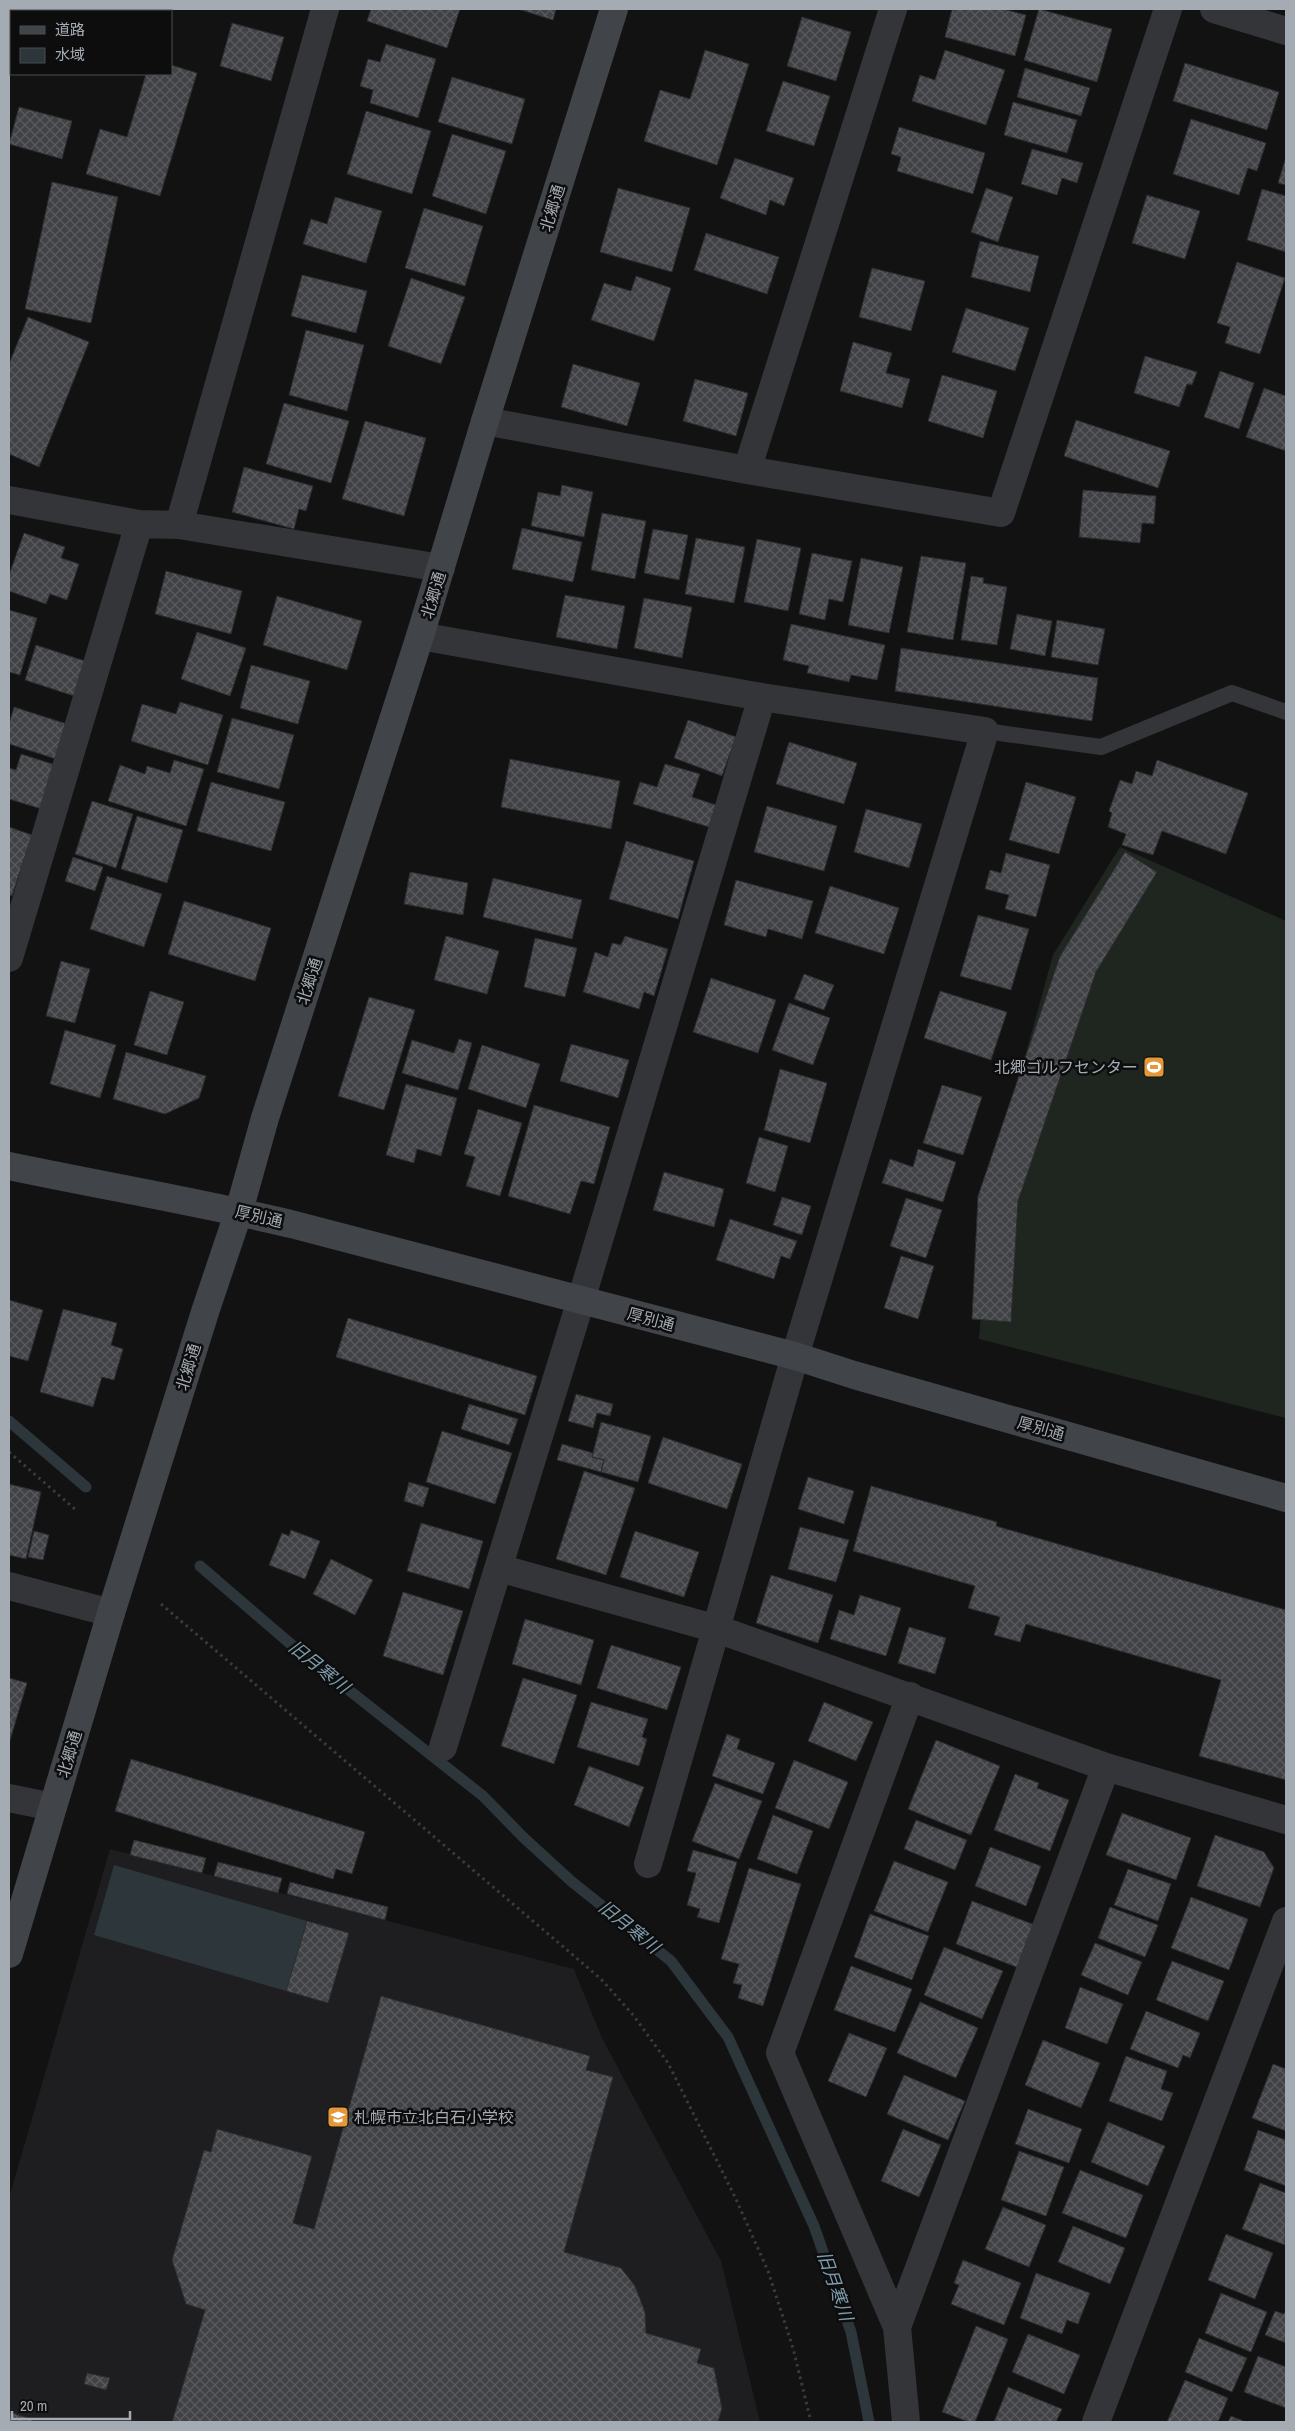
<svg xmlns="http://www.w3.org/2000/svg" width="1295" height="2431" font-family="'Archivo Narrow','Noto Sans JP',sans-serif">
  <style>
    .built { fill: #1e1e20 }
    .pitch { fill: #1f261f }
    .water { fill: #2c363b }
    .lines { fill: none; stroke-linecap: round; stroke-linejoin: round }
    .stream { stroke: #2c363b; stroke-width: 11 }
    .building { fill: url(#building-cross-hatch); stroke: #2c2c2f }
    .path { stroke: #393c3f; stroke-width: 3; stroke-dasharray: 2.5 4; stroke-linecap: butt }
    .lane { stroke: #333538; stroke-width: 16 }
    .street { stroke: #333538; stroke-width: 28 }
    .secondary { stroke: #414448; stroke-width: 28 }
    .labels { text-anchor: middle; stroke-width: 5; stroke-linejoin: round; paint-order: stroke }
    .street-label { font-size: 16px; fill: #a4abb3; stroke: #0d0d0e }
    .poi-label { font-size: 16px; fill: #a4abb3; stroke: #0d0d0e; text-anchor: end }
    .water-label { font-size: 18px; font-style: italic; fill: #7d9cac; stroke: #0d0d0e }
  </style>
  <defs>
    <pattern id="building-cross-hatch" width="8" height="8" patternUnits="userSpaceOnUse" patternTransform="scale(1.25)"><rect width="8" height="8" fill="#414246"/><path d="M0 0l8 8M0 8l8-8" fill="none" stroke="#595b5e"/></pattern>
  </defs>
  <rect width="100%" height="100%" fill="#121213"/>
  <!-- built -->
  <path class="built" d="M110,1849L574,1969L601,2036L721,2261L760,2422H9V2198Z"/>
  <!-- pitch -->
  <path class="pitch" d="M1120,847L1286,921V1418L979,1339L991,1179L1053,955Z"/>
  <!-- water -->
  <path class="water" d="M114,1865L307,1921L286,1991L94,1935Z"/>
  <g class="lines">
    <!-- stream -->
    <path class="stream" d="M9,1421L86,1487
      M200,1566L293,1646L483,1796L523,1837L571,1881L671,1961L728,2037L814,2226L851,2332L869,2422"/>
  </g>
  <!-- building -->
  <path class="building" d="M371,9H460L447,48L367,21Z
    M518,9H556L553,20Z
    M952,9H1003L1026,15L1015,56L945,37Z
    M1039,9L1112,29L1097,82L1024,60Z
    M802,17L851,32L836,81L787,66Z
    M232,23L284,37L271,81L220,66Z
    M386,44L436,59L418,118L370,103L373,90L360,86L368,59L380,62Z
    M705,50L749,64L717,165L644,141L660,90L690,99Z
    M945,50L1005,70L986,125L912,101L920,75L935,80Z
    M1185,63L1279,92L1267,130L1173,101Z
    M171,65L197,73L160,196L86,174L100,129L127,137L146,74H171Z
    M1025,68L1090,88L1081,116L1017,97Z
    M452,77L525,99L512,144L438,122Z
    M783,81L830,96L814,146L766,131Z
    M1013,102L1077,120L1067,153L1004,135Z
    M19,107L72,121L62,159L9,144Z
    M366,111L431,131L412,194L347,174Z
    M1191,119L1266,143L1257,171L1248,168L1239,195L1173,174Z
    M899,127L985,153L973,194L897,171L901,157L891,154Z
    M452,134L506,151L486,214L432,196Z
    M1032,149L1083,163L1077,183L1062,178L1057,195L1021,184Z
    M1286,157V185L1278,183Z
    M735,158L794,178L784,206L770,200L766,215L720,198Z
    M52,182L118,197L91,323L25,309Z
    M618,188L690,208L672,272L600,252Z
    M986,188L1013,197L998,242L971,232Z
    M1262,189L1286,196V252L1247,240Z
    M1147,195L1200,211L1185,259L1132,243Z
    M335,197L382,211L366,263L303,244L311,219L327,224Z
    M424,208L483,226L465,286L405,268Z
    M706,233L779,257L767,294L694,270Z
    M980,241L1039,256L1030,292L971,277Z
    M1237,262L1285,278L1260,354L1225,343L1230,327L1217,323Z
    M872,268L925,281L911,331L859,317Z
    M302,275L367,291L356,333L291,316Z
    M636,276L671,288L654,341L591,320L604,283L631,291Z
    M411,278L465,297L441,364L388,346Z
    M966,308L1029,328L1015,371L952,352Z
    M28,317L89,342L39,467L9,454V364Z
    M306,330L364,345L347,411L289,395Z
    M853,342L892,353L886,373L910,379L902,408L840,391Z
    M1145,356L1197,372L1192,385L1187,384L1179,407L1134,393Z
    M573,364L640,383L627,426L561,407Z
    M1220,371L1254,383L1239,429L1204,417Z
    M942,375L997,391L983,438L928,421Z
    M695,379L748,393L736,436L683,421Z
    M1264,388L1286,396V451L1246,437Z
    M284,403L349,421L331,483L266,464Z
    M1076,420L1170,451L1158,488L1064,456Z
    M365,421L426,438L404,516L342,499Z
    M244,467L313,486L306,511L299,509L294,529L232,512Z
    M562,485L593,492L584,537L531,526L538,492L560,496Z
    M1083,490L1156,496L1154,524L1142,523L1140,543L1079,537Z
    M602,513L646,521L635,579L591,570Z
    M522,528L582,542L573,582L512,569Z
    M653,529L688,535L679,580L644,573Z
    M24,533L65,547L61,558L79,564L67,600L50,594L46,604L9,591V575Z
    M696,538L745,547L734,603L685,594Z
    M757,539L801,548L788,611L744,602Z
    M812,553L852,561L843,602L829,599L825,620L799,614Z
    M921,556L966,563L953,640L907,632Z
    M861,558L903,567L889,633L848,625Z
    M166,571L242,591L231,634L155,614Z
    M971,576L984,578L983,583L1007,587L997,645L961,640Z
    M565,595L625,606L617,649L556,637Z
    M277,596L362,621L347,670L263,645Z
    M644,598L692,607L682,658L634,648Z
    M9,610L37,618L20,675L9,672Z
    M1017,614L1052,621L1045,656L1010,649Z
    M1057,620L1105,629L1098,665L1051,657Z
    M791,624L885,645L877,680L851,675L849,682L807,673L809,666L783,660Z
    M197,632L246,648L230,696L181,679Z
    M36,645L91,663L80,698L25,680Z
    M901,648L1098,678L1092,721L895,691Z
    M251,665L310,681L298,724L240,708Z
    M180,702L223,715L208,765L131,741L142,704L176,714Z
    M14,707L67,724L56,759L9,744V724Z
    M232,718L294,735L279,789L217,772Z
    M688,720L736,737L722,776L674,758Z
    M789,742L857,763L844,804L776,784Z
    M21,754L59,766L45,810L9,799V768L16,770Z
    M510,759L620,781L611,829L501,807Z
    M174,760L204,769L186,826L108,801L120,765L145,774L147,766L170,773Z
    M1157,760L1248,793L1226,854L1162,831L1153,855L1122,845L1126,834L1108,827L1112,813L1109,811L1120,780L1132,784L1136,771L1152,776Z
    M665,764L700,774L692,797L716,805L709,827L633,804L640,782L657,787Z
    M211,782L285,802L271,851L197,831Z
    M1026,782L1076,797L1059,854L1009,840Z
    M92,801L133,814L116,868L75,854Z
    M767,806L837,826L824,871L754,852Z
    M866,809L922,824L909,868L854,852Z
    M137,816L183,830L167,883L121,869Z
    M9,827L32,835L12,896L9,895Z
    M626,841L694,861L678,919L609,899Z
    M1125,852L1157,872L1096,972L1018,1201L1011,1322L972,1319L978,1196L1060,956Z
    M1006,853L1050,865L1036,917L1005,909L1009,895L985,889L990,870L1001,873Z
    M73,857L103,867L95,891L65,881Z
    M410,872L468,883L463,915L404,904Z
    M107,876L162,894L144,947L90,929Z
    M493,878L582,900L572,939L483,917Z
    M736,880L813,901L802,939L768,929L766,937L724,925Z
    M830,886L899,908L884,954L815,933Z
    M184,901L271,928L255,981L168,954Z
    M978,915L1029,929L1011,990L960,976Z
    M446,936L499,951L487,994L434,980Z
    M625,936L668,949L654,996L644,992L639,1009L583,992L595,952L608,957L612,943L621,945Z
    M535,938L577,948L565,997L524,987Z
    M61,961L90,969L75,1023L46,1016Z
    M804,974L834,985L824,1010L794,999Z
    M711,978L776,1000L758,1053L693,1032Z
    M150,991L184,1002L167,1055L134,1045Z
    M940,991L1007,1012L991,1060L924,1038Z
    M369,997L415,1010L384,1110L338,1096Z
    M789,1003L830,1018L813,1065L772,1050Z
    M65,1030L116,1045L100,1098L50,1084Z
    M459,1039L472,1043L458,1090L402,1073L412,1040L454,1053Z
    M571,1044L629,1060L618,1098L560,1081Z
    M482,1045L540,1064L526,1108L468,1089Z
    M126,1052L206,1076L199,1098L165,1114L113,1099Z
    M780,1069L827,1083L810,1143L764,1130Z
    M406,1084L457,1098L441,1156L417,1149L414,1163L386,1155Z
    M942,1085L982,1097L963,1155L923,1143Z
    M534,1105L610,1127L594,1184L581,1181L570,1214L508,1196Z
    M478,1109L522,1123L500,1196L466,1186L475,1157L464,1154Z
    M759,1137L788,1146L775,1192L746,1183Z
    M918,1149L956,1162L943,1202L882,1183L890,1159L913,1167Z
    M664,1172L724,1189L714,1227L653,1210Z
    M782,1197L811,1206L802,1235L773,1225Z
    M906,1198L942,1210L926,1258L890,1246Z
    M730,1219L797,1241L790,1259L781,1256L774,1279L716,1260Z
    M901,1256L934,1266L918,1319L884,1308Z
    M9,1300L43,1310L28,1361L9,1356Z
    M63,1309L117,1323L111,1345L123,1349L114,1380L102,1377L93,1407L40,1392Z
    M348,1318L537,1376L525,1415L336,1357Z
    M576,1394L613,1404L610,1416L597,1413L593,1428L568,1421Z
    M469,1404L518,1419L509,1445L461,1429Z
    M601,1422L651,1436L638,1482L601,1472L604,1460L592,1457Z
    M442,1431L512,1453L495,1504L426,1482Z
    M663,1437L742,1464L727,1509L648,1483Z
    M562,1444L593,1453L592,1457L604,1460L601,1472L557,1460Z
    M584,1471L635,1488L606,1575L556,1559Z
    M808,1477L854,1491L844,1524L798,1509Z
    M409,1482L429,1488L423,1507L404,1501Z
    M9,1484L41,1492L26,1559L9,1555Z
    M871,1486L997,1522L996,1526L1286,1610V1780L1199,1756L1221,1680L1026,1624L1020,1642L994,1635L1000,1617L968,1608L975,1586L853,1551Z
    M421,1523L483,1541L469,1589L407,1571Z
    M800,1527L849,1540L836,1582L788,1569Z
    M291,1530L320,1541L305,1579L269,1565L282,1533L289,1536Z
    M34,1531L49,1535L43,1560L28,1557Z
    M635,1531L699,1552L684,1597L620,1577Z
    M331,1559L373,1580L355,1615L313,1594Z
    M771,1575L833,1595L818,1643L756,1623Z
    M403,1592L463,1611L443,1675L383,1656Z
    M860,1595L901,1608L886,1656L830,1639L839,1610L854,1615Z
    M525,1619L594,1640L581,1685L512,1664Z
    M909,1627L946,1638L935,1674L898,1663Z
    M611,1645L681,1667L667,1710L597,1688Z
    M9,1678L27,1683L9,1744Z
    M523,1678L577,1695L554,1764L501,1746Z
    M591,1702L648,1719L642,1737L647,1739L639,1766L577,1747Z
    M824,1702L873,1722L856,1761L808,1741Z
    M727,1734L740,1739L737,1749L775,1763L763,1794L712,1776Z
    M936,1740L1000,1766L971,1835L908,1809Z
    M131,1759L365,1832L352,1874L336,1869L333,1879L115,1811Z
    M794,1760L848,1782L829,1829L775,1808Z
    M589,1766L644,1787L629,1827L574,1805Z
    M1015,1774L1039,1783L1037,1788L1069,1800L1050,1851L994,1830Z
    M715,1783L762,1801L739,1859L692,1841Z
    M1122,1813L1191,1838L1176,1880L1106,1855Z
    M773,1815L813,1831L797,1874L757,1859Z
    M916,1820L967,1840L955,1870L904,1849Z
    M1215,1835L1264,1852L1274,1868L1260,1907L1197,1886Z
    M134,1840L206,1858L202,1873L130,1855Z
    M990,1847L1041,1866L1026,1906L975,1886Z
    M693,1850L737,1862L719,1923L697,1917L700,1909L687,1905L696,1873L687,1871Z
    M894,1861L948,1882L928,1932L874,1911Z
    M218,1862L282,1878L278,1893L214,1876Z
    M749,1868L801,1884L763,2006L738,1998L742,1985L733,1983L739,1964L721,1959Z
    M1128,1869L1171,1884L1158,1921L1114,1905Z
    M290,1882L388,1907L385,1920L287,1894Z
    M1191,1897L1248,1919L1229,1970L1171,1948Z
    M972,1901L1035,1925L1019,1968L956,1944Z
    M1110,1907L1158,1925L1145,1957L1098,1938Z
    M870,1914L929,1936L912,1980L854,1957Z
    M307,1921L349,1933L328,2003L286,1991Z
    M1095,1943L1142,1962L1128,1995L1081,1975Z
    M944,1947L1003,1971L982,2019L924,1995Z
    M1172,1961L1224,1981L1208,2021L1156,2000Z
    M851,1966L912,1989L895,2032L834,2010Z
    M1080,1987L1123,2004L1107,2044L1065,2028Z
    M381,1996L590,2056L586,2070L613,2077L564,2252L621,2268L635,2286L645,2312L646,2333L701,2349L697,2363L714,2368L722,2408L718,2422H172L205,2310L186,2304L172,2260L204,2150L211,2152L217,2129L312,2156L293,2223L314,2229Z
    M920,2002L978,2028L956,2078L897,2053Z
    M1146,2011L1200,2033L1190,2058L1183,2055L1178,2068L1130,2049Z
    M849,2033L887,2048L866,2097L828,2081Z
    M1043,2040L1100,2063L1081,2108L1025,2085Z
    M1126,2056L1167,2071L1161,2089L1173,2093L1162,2121L1109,2101Z
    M1273,2064L1286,2069V2131L1252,2118Z
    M904,2075L965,2101L948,2140L887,2114Z
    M1028,2109L1082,2129L1069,2163L1015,2144Z
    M1108,2122L1165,2146L1148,2186L1091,2162Z
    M903,2129L941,2145L919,2197L881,2181Z
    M1258,2130L1286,2140V2186L1244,2170Z
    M1019,2151L1064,2167L1046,2216L1001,2200Z
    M1080,2170L1143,2195L1126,2238L1062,2213Z
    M1260,2183L1286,2193L1285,2245L1242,2229Z
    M1003,2207L1046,2225L1029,2267L985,2249Z
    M1073,2226L1125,2248L1110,2284L1058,2262Z
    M1226,2234L1273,2253L1255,2299L1208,2280Z
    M963,2260L1021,2283L1004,2325L951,2304L959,2285L954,2283Z
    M1036,2273L1090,2293L1078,2324L1067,2320L1062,2334L1020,2318Z
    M1221,2293L1267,2312L1251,2352L1205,2333Z
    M1286,2309V2343L1265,2335L1275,2311L1284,2314Z
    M976,2326L1008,2339L975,2422H969L942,2412Z
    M1028,2334L1080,2355L1064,2394L1012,2372Z
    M1199,2338L1247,2358L1232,2392L1185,2372Z
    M1258,2356L1286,2367V2408L1244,2392Z
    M87,2373L110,2378L106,2390L84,2384Z
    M1185,2380L1228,2398L1218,2422H1167Z
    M1008,2387L1062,2409L1056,2422H994Z
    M9,2412L32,2419L31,2422H9Z
    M1231,2416L1246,2422H1228Z"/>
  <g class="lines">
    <!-- path -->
    <path class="path" d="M9,1452L76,1510
      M161,1604L601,1979L634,2016L668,2063L735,2197L768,2271L793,2348L811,2422"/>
    <!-- lane -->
    <path class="lane" d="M985,731L1101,747L1232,693L1286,712"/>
    <!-- street -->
    <path class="street" d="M1214,9L1286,31
      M485,421L747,470L1001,513L1168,9
      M747,470L893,9
      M9,500L139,524L179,525L441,568
      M179,525L325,9
      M420,636L762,697L985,731L795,1356L648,1864
      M9,958L139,524
      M499,1568L717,1629L1106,1767L1286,1820
      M9,1586L111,1613
      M443,1747L581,1300L762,697
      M9,1798L53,1807
      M897,2327L1106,1767
      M906,2422L897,2327L780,2053L910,1696
      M1096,2422L1286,1921"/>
    <!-- secondary -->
    <path class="secondary" d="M9,1166C104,1186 200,1202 295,1225L795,1356L854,1375L1286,1498
      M9,1954L111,1613L205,1312L239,1211L265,1118L420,636L485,421L614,9"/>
  </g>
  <!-- icons -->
  <defs>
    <g id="stadium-square" transform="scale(1.125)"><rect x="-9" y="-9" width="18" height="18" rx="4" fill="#e59838" stroke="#0d0d0e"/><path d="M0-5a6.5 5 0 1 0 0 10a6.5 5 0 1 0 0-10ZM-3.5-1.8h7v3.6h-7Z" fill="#fff"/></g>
    <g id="school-square" transform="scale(1.125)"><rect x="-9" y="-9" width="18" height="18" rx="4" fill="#e59838" stroke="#0d0d0e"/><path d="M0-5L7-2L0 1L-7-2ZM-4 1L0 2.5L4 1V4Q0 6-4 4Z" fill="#fff"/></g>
  </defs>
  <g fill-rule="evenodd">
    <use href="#stadium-square" x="1154" y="1067"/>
    <use href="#school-square" x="338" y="2117"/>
  </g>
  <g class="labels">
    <!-- street labels -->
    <g class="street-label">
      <text transform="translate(552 208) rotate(-73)" y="6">北郷通</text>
      <text transform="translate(433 595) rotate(-73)" y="6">北郷通</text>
      <text transform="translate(309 981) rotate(-72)" y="6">北郷通</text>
      <text transform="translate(259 1216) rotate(13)" y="6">厚別通</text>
      <text transform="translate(651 1319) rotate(15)" y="6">厚別通</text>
      <text transform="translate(188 1367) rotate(-73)" y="6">北郷通</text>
      <text transform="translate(1041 1428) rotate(16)" y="6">厚別通</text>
      <text transform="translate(69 1754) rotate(-73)" y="6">北郷通</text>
    </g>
    <!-- poi labels -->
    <g class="poi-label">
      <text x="1138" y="1073">北郷ゴルフセンター</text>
      <text x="354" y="2123" text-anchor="start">札幌市立北白石小学校</text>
    </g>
    <!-- water labels -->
    <g class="water-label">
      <text transform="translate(319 1667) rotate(39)" y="6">旧月寒川</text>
      <text transform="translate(629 1927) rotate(39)" y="6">旧月寒川</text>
      <text transform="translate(835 2286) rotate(71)" y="6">旧月寒川</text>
    </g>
  </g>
  <!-- border -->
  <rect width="1295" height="2431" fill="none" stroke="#a4abb3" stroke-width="20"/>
  <!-- legend -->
  <rect x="10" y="10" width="162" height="65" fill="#0d0d0e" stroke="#494c50"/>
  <rect x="20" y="26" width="25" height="8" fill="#414448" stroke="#494c50"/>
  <text x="55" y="35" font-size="15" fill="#a4abb3">道路</text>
  <rect x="20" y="48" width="25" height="15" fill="#2c363b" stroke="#494c50"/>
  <text x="55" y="60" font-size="15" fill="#a4abb3">水域</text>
  <!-- scale -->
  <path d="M12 2411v8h118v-8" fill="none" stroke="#a4abb3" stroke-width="2.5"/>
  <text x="20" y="2411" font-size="15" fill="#a4abb3" stroke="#0d0d0e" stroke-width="4" paint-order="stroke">20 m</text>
</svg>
